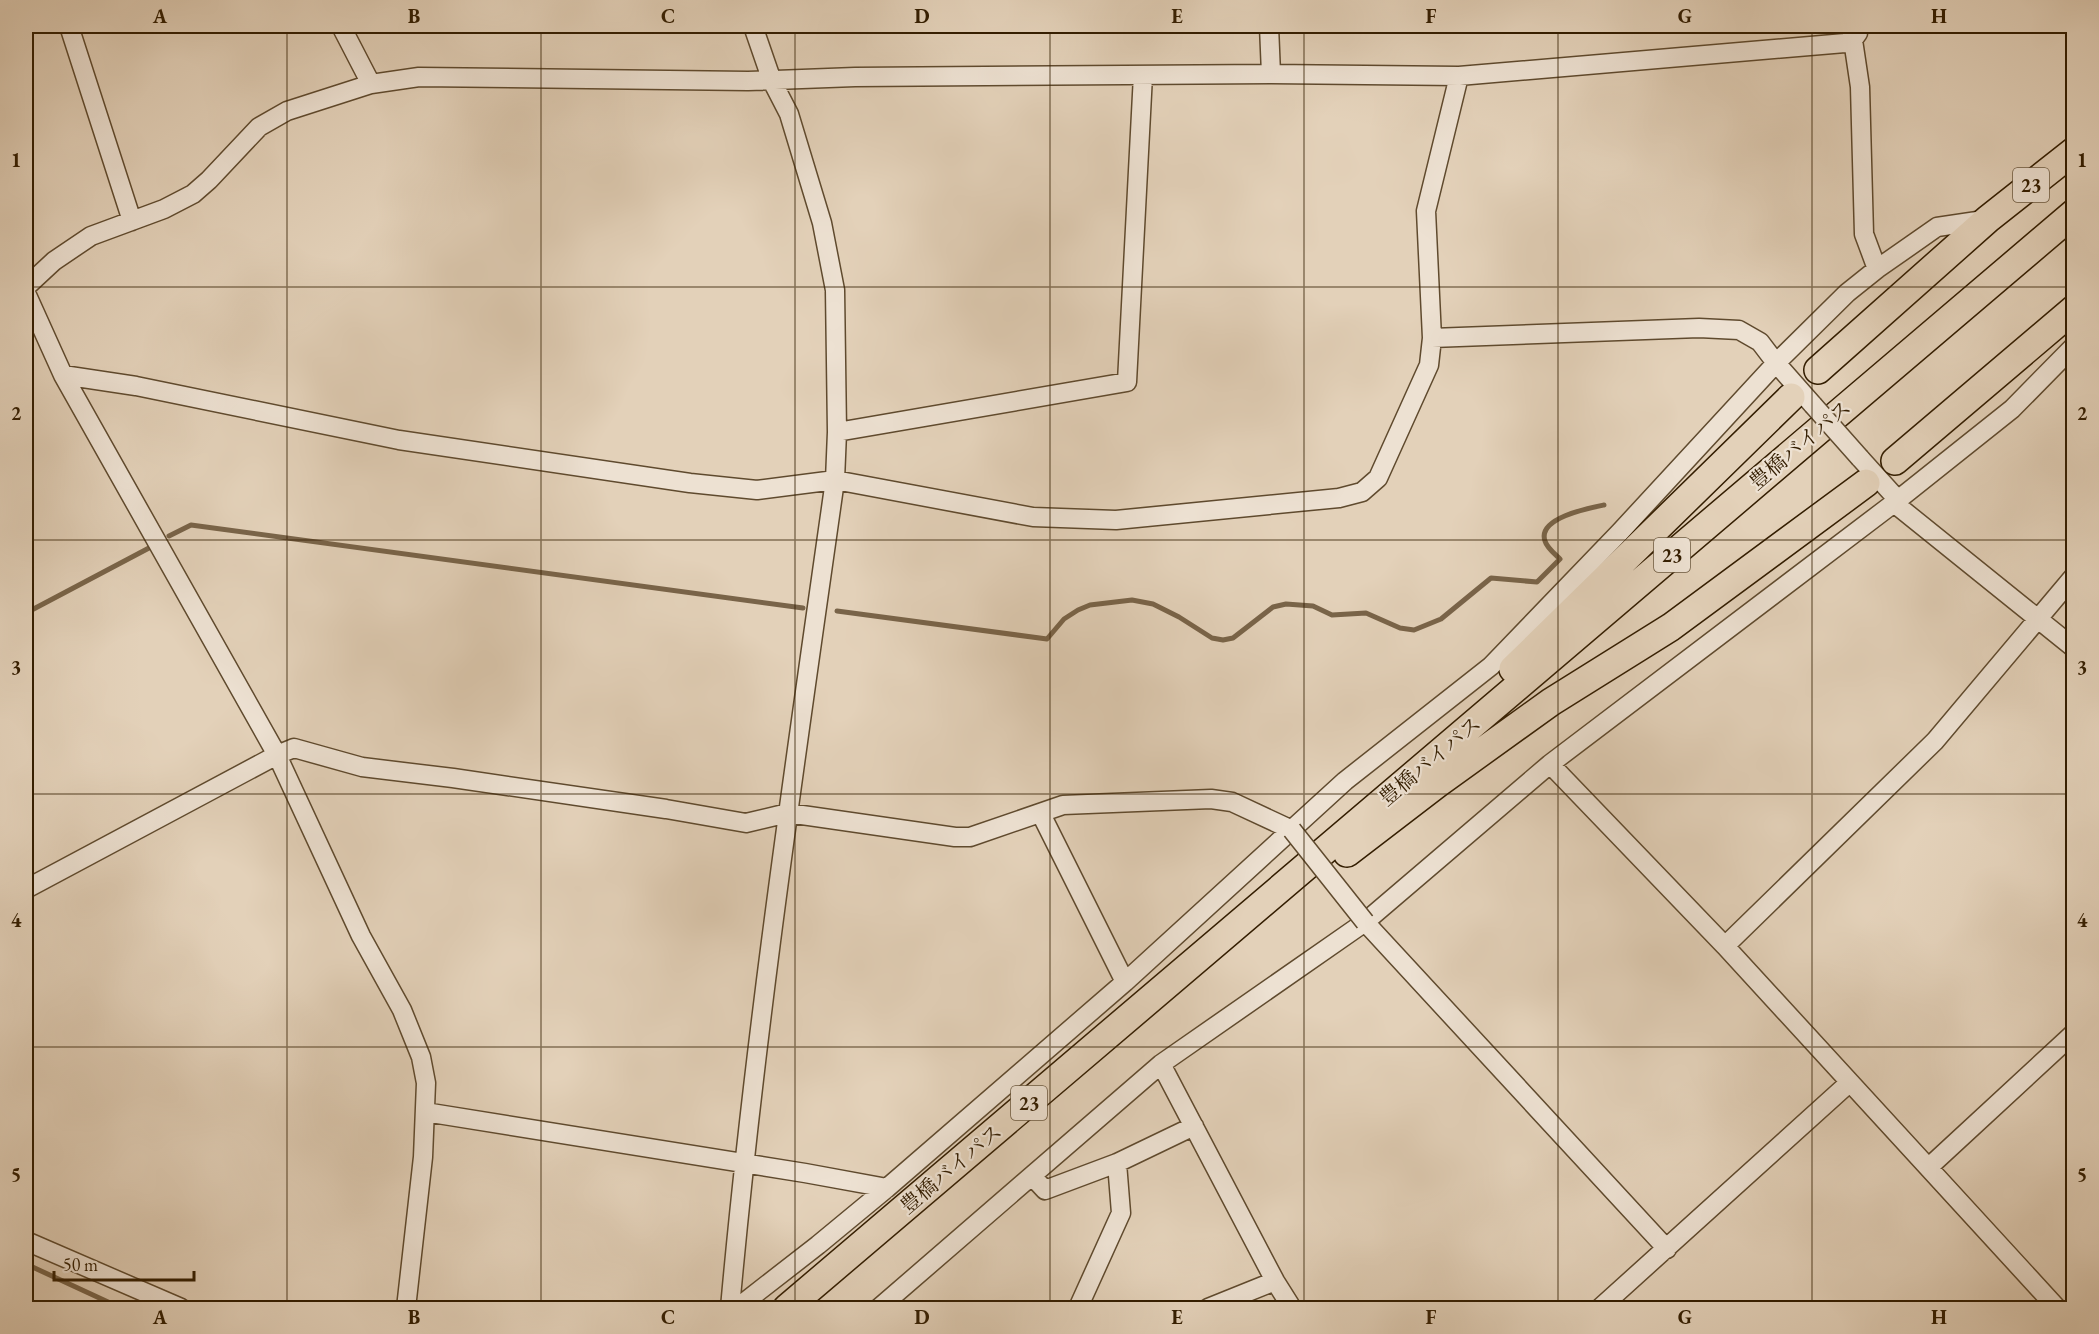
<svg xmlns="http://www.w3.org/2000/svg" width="2099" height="1334" font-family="'EB Garamond','Noto Serif JP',serif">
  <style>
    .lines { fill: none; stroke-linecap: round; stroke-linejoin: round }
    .stream { stroke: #796449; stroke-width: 5 }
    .minor-casing { stroke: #5f4a2e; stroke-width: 21 }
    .highway-casing { stroke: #331d00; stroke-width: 30 }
    .minor { stroke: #ede1d2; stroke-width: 18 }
    .highway { stroke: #e3d1b9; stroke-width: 27 }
    .minor-bridge-casing { stroke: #5f4a2e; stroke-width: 21; stroke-linecap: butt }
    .minor-bridge { stroke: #ede1d2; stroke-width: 18 }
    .grid { fill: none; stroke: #331d00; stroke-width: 1.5; stroke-opacity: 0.55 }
    .labels { text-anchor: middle; stroke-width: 4.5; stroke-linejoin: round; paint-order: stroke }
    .shield { fill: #ede1d2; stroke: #6b583f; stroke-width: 1.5 }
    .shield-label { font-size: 20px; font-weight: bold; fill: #331d00 }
    .street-label { font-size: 21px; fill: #331d00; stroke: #ede1d2 }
    .neatline { fill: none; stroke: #331d00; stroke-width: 2 }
    .grid-label { font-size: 20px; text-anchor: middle; font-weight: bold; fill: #331d00 }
  </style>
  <rect width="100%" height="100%" fill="#e3d1b9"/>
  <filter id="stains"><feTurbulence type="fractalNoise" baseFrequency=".00333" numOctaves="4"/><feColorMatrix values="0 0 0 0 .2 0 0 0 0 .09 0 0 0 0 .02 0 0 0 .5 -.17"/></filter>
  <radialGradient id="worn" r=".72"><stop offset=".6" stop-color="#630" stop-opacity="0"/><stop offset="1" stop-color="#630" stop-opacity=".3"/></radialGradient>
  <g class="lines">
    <!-- stream -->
    <path class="stream" d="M169,536L191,525L803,608
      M837,611L1047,639L1064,619L1078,610L1090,605L1132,600L1153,604L1179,617L1212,638L1223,640L1233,638L1273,607L1286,604L1313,606L1332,615L1366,613L1400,628L1414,630L1441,619L1491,578L1537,582L1560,559C1555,554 1547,548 1545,541C1537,518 1589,508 1604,505
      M26,613L149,548
      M26,1264L121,1308"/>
    <!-- minor casing -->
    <g class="minor-casing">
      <path id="minor" d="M69,26L132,221
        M341,26L371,84
        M1269,26L1271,74
        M1853,40L1860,87L1864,234L1877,269
        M26,287L54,261L91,236L164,209L193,194L209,180L259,127L287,111L371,84L419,77L748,81L855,77L1271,74L1459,76L1845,43L1853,40L1858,33V26
        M26,293L63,375L277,755L361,936L402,1010L421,1057L426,1083L423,1157L406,1308
        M1432,338L1699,328L1739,330L1760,342L1776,363L1813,405
        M63,375L136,386L399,440L690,483L757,490L835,480L1033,517L1116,520L1339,498L1362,492L1378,478L1429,365L1432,338L1426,211L1459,76
        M837,432L1127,382L1143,75
        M1860,458L1898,500
        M1894,503L2074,648
        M1550,764L1725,946L2057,1308
        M1041,814L1125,982
        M26,889L277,755L294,748L362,767L453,778L666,809L746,823L788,813L955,837H970L1063,805L1211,799L1232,802L1292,830
        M1365,922L1667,1249
        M1725,946L1935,741L2074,576
        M1161,1064L1275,1281L1292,1308
        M425,1112L805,1173L887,1188
        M1929,1167L2074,1033
        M1032,1176L1045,1190L1117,1163L1194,1126
        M26,1241L181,1308
        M730,1308C755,1031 796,756 835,480L837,432L835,290L822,223L789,114L772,81L753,26
        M737,1308L818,1245L887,1188L1125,982L1345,781L1491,666L1620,532L1776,363L1847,293L1877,269L1937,227L1984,220
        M879,1308L1161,1064L1365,922L1550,764L1894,503L2012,409L2074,346
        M1078,1308L1121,1213L1117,1163
        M1208,1308L1275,1281
        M1600,1308L1849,1083"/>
    </g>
    <!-- highway casing -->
    <g class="highway-casing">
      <path id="highway" d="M1818,370L1988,219L2074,151
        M1895,461L2074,309
        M1513,669L1791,397
        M1347,853L1437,784L1551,702L1671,627L1866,483
        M787,1308L2074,213"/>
    </g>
    <!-- minor -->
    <use href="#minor" class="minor"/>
    <!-- highway -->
    <use href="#highway" class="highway"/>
    <!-- minor-bridge casing -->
    <g class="minor-bridge-casing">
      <path id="minor-bridge" d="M1813,405L1860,458
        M1292,830L1365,922"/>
    </g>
    <!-- minor-bridge -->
    <use href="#minor-bridge" class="minor-bridge"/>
  </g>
  <!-- grid -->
  <path class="grid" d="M287,26V1308M541,26V1308M795,26V1308M1050,26V1308M1304,26V1308M1558,26V1308M1812,26V1308M26,287H2074M26,540H2074M26,794H2074M26,1047H2074"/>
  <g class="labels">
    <!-- shield labels -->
    <g class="shield">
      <rect x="2013" y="168" width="36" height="34" rx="4.5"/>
      <rect x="1654" y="538" width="36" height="34" rx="4.5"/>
      <rect x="1011" y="1086" width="36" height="34" rx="4.5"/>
    </g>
    <g class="shield-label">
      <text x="2031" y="192">23</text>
      <text x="1672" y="562">23</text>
      <text x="1029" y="1110">23</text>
    </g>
    <!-- street labels -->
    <g class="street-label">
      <text transform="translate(1800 445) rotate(-40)" y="7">豊橋バイパス</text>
      <text transform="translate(1430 761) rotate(-40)" y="7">豊橋バイパス</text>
      <text transform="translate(951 1169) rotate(-40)" y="7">豊橋バイパス</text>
    </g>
  </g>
  <!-- margin -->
  <rect width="2099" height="1334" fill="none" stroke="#e3d1b9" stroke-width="66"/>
  <!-- scale -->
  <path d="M54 1271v9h140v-9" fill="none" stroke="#331d00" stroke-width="3"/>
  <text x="63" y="1271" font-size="18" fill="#331d00" stroke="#ede1d2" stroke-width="4.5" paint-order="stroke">50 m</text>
  <rect x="33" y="33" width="2033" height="1268" class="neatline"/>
  <g class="grid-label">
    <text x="160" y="23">A</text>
    <text x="414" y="23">B</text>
    <text x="668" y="23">C</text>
    <text x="922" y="23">D</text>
    <text x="1177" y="23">E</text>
    <text x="1431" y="23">F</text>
    <text x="1685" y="23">G</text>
    <text x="1939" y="23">H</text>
    <text x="16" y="167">1</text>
    <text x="2082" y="167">1</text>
    <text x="16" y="420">2</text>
    <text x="2082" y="420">2</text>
    <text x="16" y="674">3</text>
    <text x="2082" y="674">3</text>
    <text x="16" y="927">4</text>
    <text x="2082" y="927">4</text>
    <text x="16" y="1181">5</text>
    <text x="2082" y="1181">5</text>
    <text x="160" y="1324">A</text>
    <text x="414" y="1324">B</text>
    <text x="668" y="1324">C</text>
    <text x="922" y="1324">D</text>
    <text x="1177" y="1324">E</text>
    <text x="1431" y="1324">F</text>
    <text x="1685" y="1324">G</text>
    <text x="1939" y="1324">H</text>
  </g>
  <rect width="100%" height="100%" filter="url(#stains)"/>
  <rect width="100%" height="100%" fill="url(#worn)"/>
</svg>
